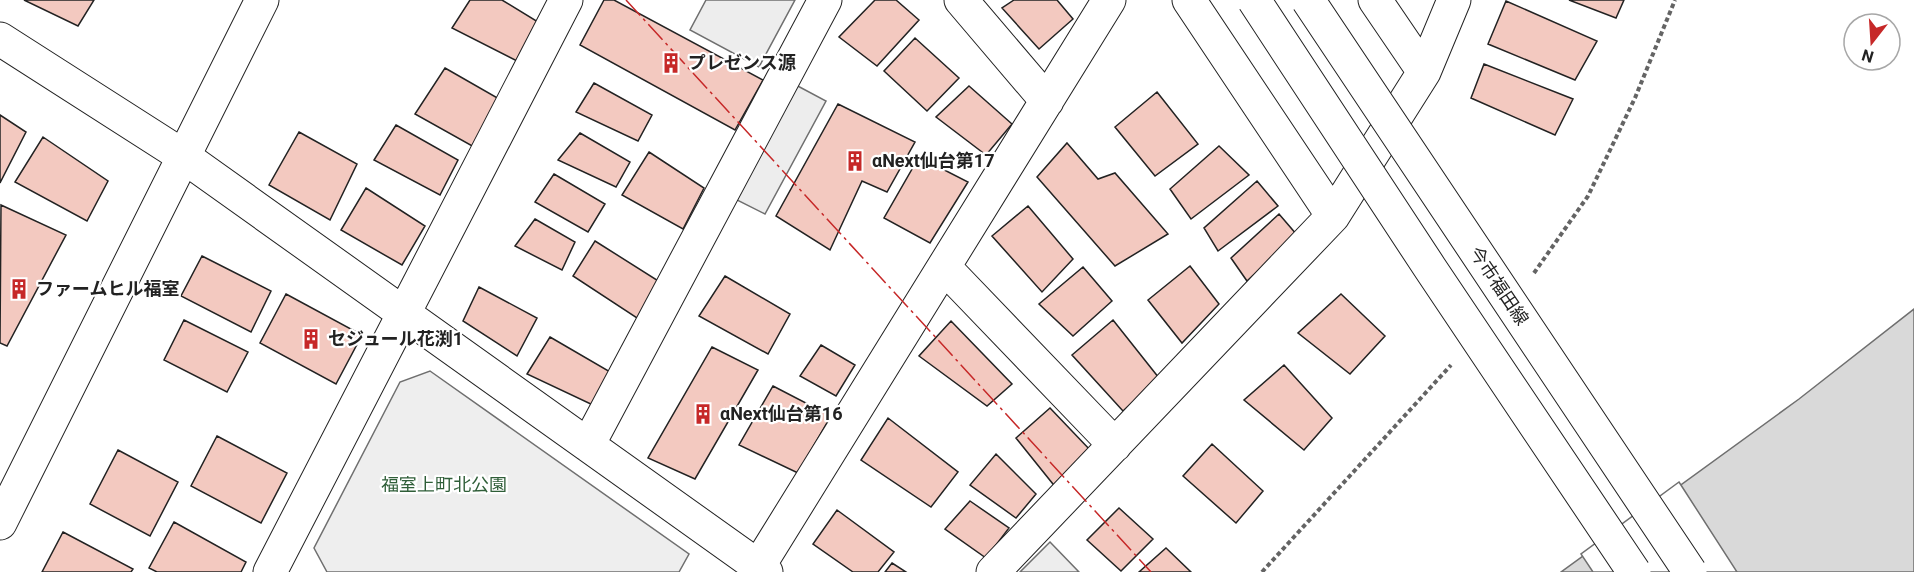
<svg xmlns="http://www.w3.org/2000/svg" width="1914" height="572" font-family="Roboto,'Noto Sans JP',sans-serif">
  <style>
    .green { fill: #eee; stroke: #6f6f6f; stroke-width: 1.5 }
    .parking { fill: #ededed; stroke: #6f6f6f; stroke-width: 1.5 }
    .water { fill: #d9d9d9; stroke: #6f6f6f; stroke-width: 1.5 }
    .pier { fill: #fff; stroke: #6f6f6f; stroke-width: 1.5 }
    .building { fill: #f3c9c0; stroke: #222; stroke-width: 1.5 }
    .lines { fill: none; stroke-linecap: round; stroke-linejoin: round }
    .minor-casing { stroke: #222; stroke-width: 35 }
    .tertiary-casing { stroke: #222; stroke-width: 35 }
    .path { stroke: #646464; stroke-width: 4; stroke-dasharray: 4.5 3; stroke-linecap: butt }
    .minor { stroke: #fff; stroke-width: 33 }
    .tertiary { stroke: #fff; stroke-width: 33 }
    .secondary-bridge-casing { stroke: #222; stroke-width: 35; stroke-linecap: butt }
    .secondary-bridge { stroke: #fff; stroke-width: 33 }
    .power { stroke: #c62828; stroke-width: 1.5; stroke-dasharray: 21 4.5 3 4.5; stroke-linecap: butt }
    .labels { text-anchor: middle; stroke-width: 4.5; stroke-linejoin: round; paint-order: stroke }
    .poi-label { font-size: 18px; font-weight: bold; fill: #222; stroke: #fff; text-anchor: start }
    .street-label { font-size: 18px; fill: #222; stroke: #fff }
    .park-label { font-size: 18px; fill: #2f5e38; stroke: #fff }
  </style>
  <rect width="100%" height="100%" fill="#fff"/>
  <!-- green -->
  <path class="green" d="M430,371L689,554L679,572H327L314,548L400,382Z"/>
  <!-- parking -->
  <path class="parking" d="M706,0H795L759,67L690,30Z
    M794,84L826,101L765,214L733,198Z
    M1050,542L1079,572H1020Z"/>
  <!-- water -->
  <path class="water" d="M1914,309V572H1561L1799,399Z"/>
  <!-- pier -->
  <path class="pier" d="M1679,482L1737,572H1593L1581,554Z"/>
  <!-- building -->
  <path class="building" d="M24,0H94L78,26Z
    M470,0H502L543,25L521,63L452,28Z
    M604,0H614L763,80L735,130L580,45Z
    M875,0H896L919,20L877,66L839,37Z
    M1014,0H1057L1073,19L1039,49L1002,8Z
    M1569,0H1624L1616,18Z
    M1506,1L1597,41L1575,80L1488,44Z
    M915,38L959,78L927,111L884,71Z
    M1484,64L1573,99L1555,135L1471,98Z
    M445,68L501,100L474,147L415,114Z
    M594,83L652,115L638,141L576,112Z
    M969,86L1012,124L986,155L936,117Z
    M1157,92L1198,144L1155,176L1115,127Z
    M838,104L915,142L887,192L862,181L830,250L776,216Z
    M0,115L26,132L0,183Z
    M396,125L458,160L440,195L374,160Z
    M299,132L357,164L330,220L269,185Z
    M580,133L630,162L616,187L558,160Z
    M43,137L108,181L87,221L15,182Z
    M1067,143L1098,179L1115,173L1168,234L1115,266L1037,177Z
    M1219,146L1249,175L1191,219L1170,189Z
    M649,152L704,188L683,229L622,195Z
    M919,157L968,182L930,243L884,218Z
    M554,174L605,204L588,232L535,202Z
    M1257,181L1278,206L1218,251L1204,228Z
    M366,188L425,226L402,265L341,230Z
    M1,205L66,235L7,346L0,343Z
    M1028,206L1073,259L1042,292L992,236Z
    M1279,214L1297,235L1247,281L1231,258Z
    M535,219L575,242L562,270L515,246Z
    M595,241L660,282L640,320L573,276Z
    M202,256L271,291L251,332L181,296Z
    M1190,266L1219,304L1182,343L1148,300Z
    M1083,267L1112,301L1073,336L1039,304Z
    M725,276L790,314L768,354L699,316Z
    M479,287L537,318L517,356L463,321Z
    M286,294L362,335L336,384L260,343Z
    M1341,294L1385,336L1350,374L1298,333Z
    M184,320L248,352L227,392L164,360Z
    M1113,320L1159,378L1123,411L1072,355Z
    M951,321L1012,384L987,406L919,356Z
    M550,337L612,373L595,406L527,374Z
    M821,345L855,365L836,396L800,376Z
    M712,347L758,370L695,479L648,458Z
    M1284,365L1332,418L1304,450L1244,400Z
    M773,386L831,416L798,473L739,445Z
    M1050,408L1092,452L1057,489L1016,438Z
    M888,418L958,472L931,507L861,460Z
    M217,436L287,473L261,523L191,486Z
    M1212,444L1263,491L1236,523L1183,476Z
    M118,450L178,482L150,536L90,504Z
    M996,454L1036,494L1016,518L970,485Z
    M970,501L1009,528L986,558L945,529Z
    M1119,508L1153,539L1121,571L1087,540Z
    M837,510L894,552L878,572H853L813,544Z
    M174,522L246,562L241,572H157L149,568Z
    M63,532L133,569L131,572H42Z
    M1166,548L1191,572H1139Z
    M892,563L906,572H885Z"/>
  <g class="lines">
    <!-- minor casing -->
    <g class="minor-casing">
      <path id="minor" d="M961,0L1047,101
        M1189,0L1333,216
        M1375,0L1424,72
        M0,39L183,156L766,572
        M944,267L1115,445
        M588,445L825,0
        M758,567L1109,0
        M270,572L566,0
        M993,572L1333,216L1424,72L1454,0"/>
    </g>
    <!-- tertiary casing -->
    <g class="tertiary-casing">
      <path id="tertiary" d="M0,523L262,0"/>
    </g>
    <!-- path -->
    <path class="path" d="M1534,273L1588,196L1635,98L1675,0
      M1262,572L1451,365"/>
    <!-- minor -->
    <use href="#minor" class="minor"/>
    <!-- tertiary -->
    <use href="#tertiary" class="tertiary"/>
    <!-- secondary-bridge casing -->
    <g class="secondary-bridge-casing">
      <path id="secondary-bridge" d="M1254,0L1430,268L1634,572
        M1308,0L1690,572"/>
    </g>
    <!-- secondary-bridge -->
    <use href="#secondary-bridge" class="secondary-bridge"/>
    <!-- power -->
    <path class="power" d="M626,0L1151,572"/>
  </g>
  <!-- icons -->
  <defs>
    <g id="building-bare" transform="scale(1.62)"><path d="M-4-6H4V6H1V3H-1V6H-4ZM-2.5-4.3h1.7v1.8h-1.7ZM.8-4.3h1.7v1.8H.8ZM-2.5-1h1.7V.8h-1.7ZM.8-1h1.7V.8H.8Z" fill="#c62828" stroke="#fff" stroke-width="2.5" paint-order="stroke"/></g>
  </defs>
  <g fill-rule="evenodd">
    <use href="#building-bare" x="671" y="63"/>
    <use href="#building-bare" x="855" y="161"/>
    <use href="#building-bare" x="19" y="289"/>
    <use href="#building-bare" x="311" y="339"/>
    <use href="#building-bare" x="703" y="414"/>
  </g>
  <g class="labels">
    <!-- poi labels -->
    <g class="poi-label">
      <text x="688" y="69">プレゼンス源</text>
      <text x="872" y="167">αNext仙台第17</text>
      <text x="36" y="295">ファームヒル福室</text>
      <text x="328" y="345">セジュール花渕1</text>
      <text x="720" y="420">αNext仙台第16</text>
    </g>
    <!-- street labels -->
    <g class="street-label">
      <text transform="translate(1499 286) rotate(56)" y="6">今市福田線</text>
    </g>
    <!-- park labels -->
    <g class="park-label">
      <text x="444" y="491">福室上町北公園</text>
    </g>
  </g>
  <!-- north arrow -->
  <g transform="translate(1872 42) rotate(197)"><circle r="28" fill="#ffffff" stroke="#a7a7a7" stroke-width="1.5"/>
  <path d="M0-4.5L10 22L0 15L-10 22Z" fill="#c62828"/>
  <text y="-9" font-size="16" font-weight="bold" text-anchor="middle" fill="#222222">N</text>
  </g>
</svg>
